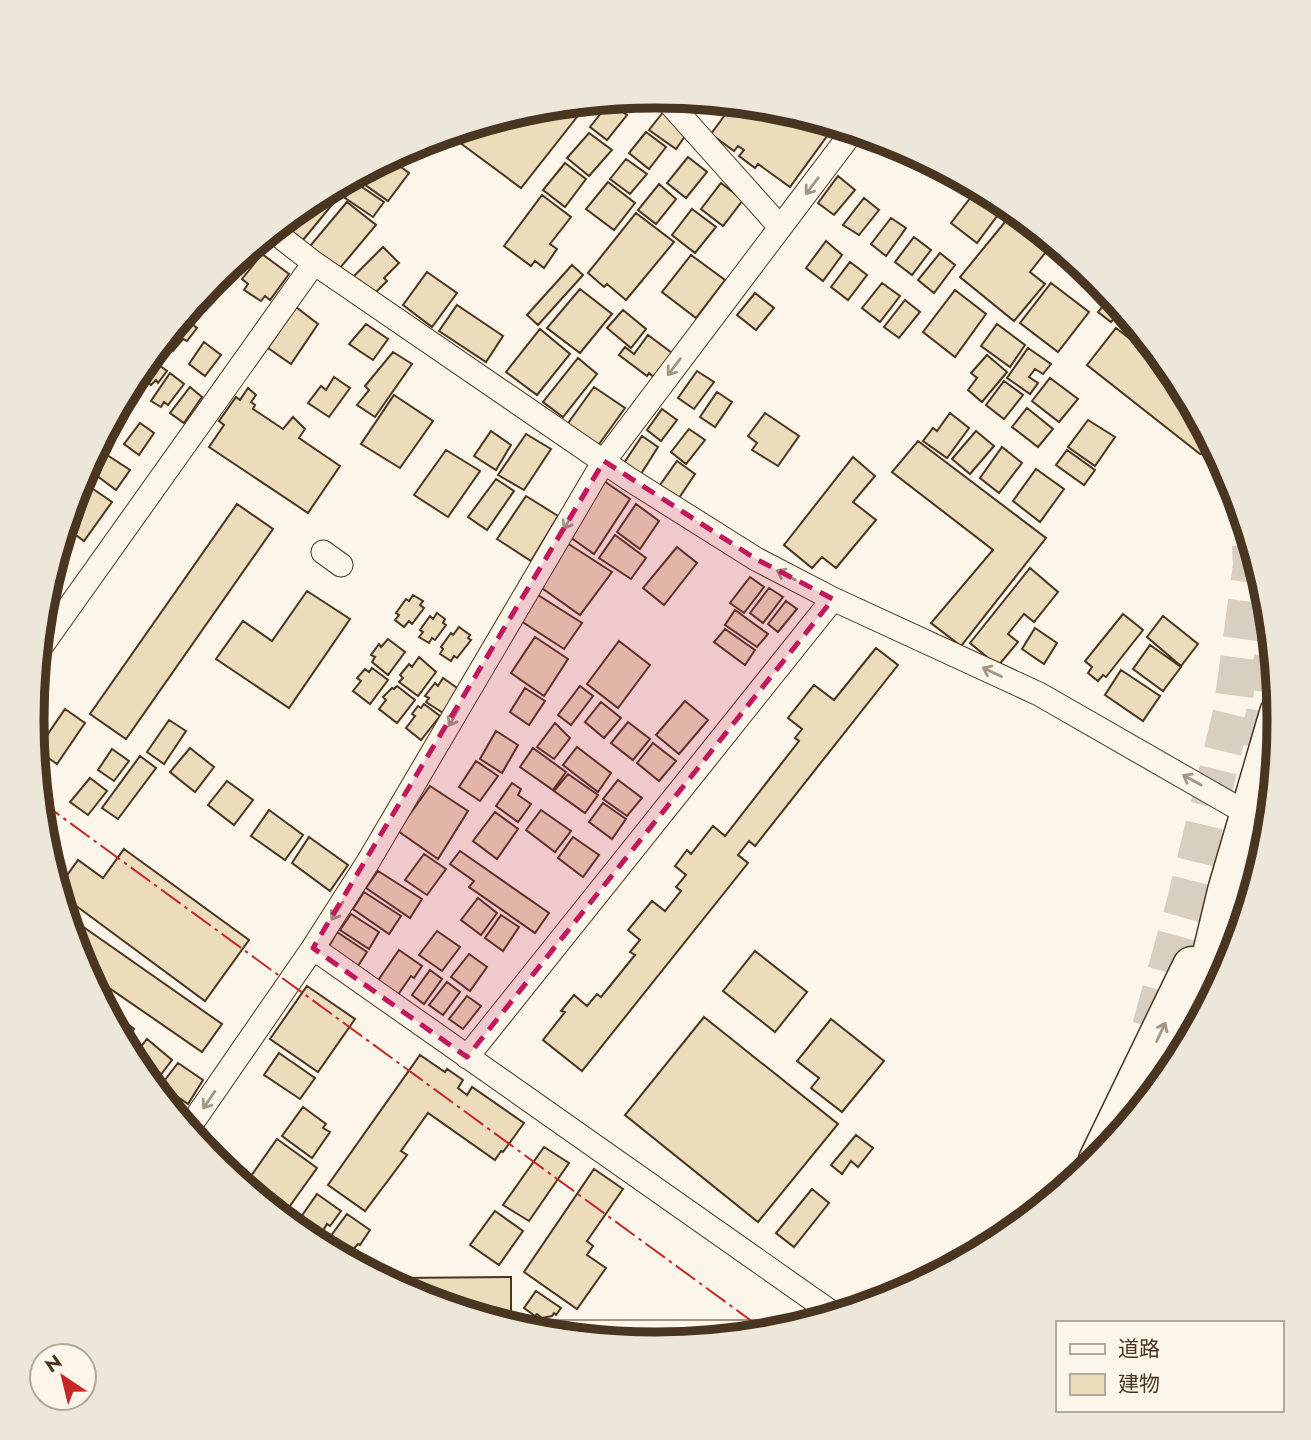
<svg xmlns="http://www.w3.org/2000/svg" width="1311" height="1440" font-family="Jost,'Noto Sans JP',sans-serif">
  <style>
    .building { fill: #ecdcbc; stroke: #4a3520; stroke-width: 2 }
    .lines { fill: none; stroke-linecap: round; stroke-linejoin: round }
    .highway-tunnel { stroke: #d8cfc1; stroke-width: 38; stroke-dasharray: 38 19; stroke-linecap: butt }
    .street-casing { stroke: #4a3520; stroke-width: 25 }
    .highway-casing { stroke: #4a3520; stroke-width: 41 }
    .street { stroke: #fbf6e9; stroke-width: 23 }
    .highway { stroke: #fbf6e9; stroke-width: 38 }
    .power { stroke: #c62828; stroke-width: 2; stroke-dasharray: 24 5 3.5 5; stroke-linecap: butt }
    .oneway { stroke: #a29684 }
    .marked { fill: #c2185b; fill-opacity: 0.2; stroke: #c2185b; stroke-width: 5; stroke-dasharray: 14 9; stroke-linejoin: round }
    .rim { fill: none; stroke: #4a3520; stroke-width: 9 }
  </style>
  <rect width="100%" height="100%" fill="#fbf6e9"/>
  <!-- building -->
  <path class="building" d="M638,98L629,110L614,100Z
    M588,103L521,188L448,134L534,108Z
    M609,103L627,115L607,140L590,127Z
    M733,104L778,108L835,125L790,187L758,164L755,168L739,156L744,150L738,146L734,151L711,134Z
    M664,111L690,129L676,149L649,130Z
    M646,132L666,147L649,169L629,153Z
    M589,133L612,150L589,176L567,158Z
    M688,157L707,172L686,198L667,183Z
    M389,158L409,173L388,201L354,177Z
    M626,159L647,174L630,194L610,179Z
    M565,163L586,179L565,207L543,190Z
    M838,176L855,190L834,215L818,203Z
    M348,180L350,183L303,240L282,223L309,201Z
    M608,182L635,203L614,230L586,209Z
    M356,183L384,202L373,217L345,198Z
    M721,183L743,200L723,226L701,209Z
    M659,184L676,199L656,224L638,210Z
    M978,188L1006,204L977,243L951,223Z
    M542,195L571,217L550,244L557,249L544,268L535,261L531,266L504,246Z
    M864,198L879,210L859,235L843,225Z
    M347,202L376,225L340,268L310,246Z
    M692,209L716,227L695,253L672,235Z
    M1014,211L1053,243L1030,272L1045,284L1014,321L960,277Z
    M636,213L674,242L626,300L607,284L604,287L588,273Z
    M891,218L906,228L886,256L871,244Z
    M914,237L931,250L912,275L895,262Z
    M826,241L842,255L823,281L806,268Z
    M255,246L233,275L225,270Z
    M383,247L399,263L384,278L387,281L371,297L352,278Z
    M940,253L955,265L934,293L918,280Z
    M262,254L289,274L270,300L265,296L261,301L244,290L248,284L242,279Z
    M691,255L725,280L696,318L662,292Z
    M850,262L867,275L848,300L831,287Z
    M572,265L583,275L538,325L527,315Z
    M1087,271L1105,289L1103,292L1083,277Z
    M427,272L457,293L432,327L403,305Z
    M882,283L900,296L880,322L862,308Z
    M1051,283L1089,312L1058,352L1020,323Z
    M580,289L612,314L580,353L547,328Z
    M955,290L986,314L955,357L923,332Z
    M755,293L774,308L756,330L737,315Z
    M1111,296L1121,309L1111,322L1098,312Z
    M905,300L920,312L899,338L884,327Z
    M457,305L503,336L486,362L439,331Z
    M296,307L318,324L291,364L268,348Z
    M623,310L646,329L631,348L607,328Z
    M183,317L197,328L187,341L183,339L173,351L162,343Z
    M366,324L388,339L373,360L349,344Z
    M997,324L1025,345L1010,367L981,346Z
    M1116,328L1143,349L1149,342L1156,351L1152,357L1175,374L1217,453L1200,454L1087,365Z
    M540,329L570,354L537,395L506,372Z
    M648,335L676,356L657,380L649,373L647,376L619,355L625,347L634,354Z
    M204,342L221,355L205,376L189,364Z
    M1028,348L1051,364L1043,374L1035,369L1029,377L1038,383L1030,394L1007,378Z
    M393,352L412,364L375,417L357,405L369,390L365,386Z
    M987,355L1007,372L982,402L968,390L977,378L971,373Z
    M578,358L597,374L563,417L543,402Z
    M152,360L167,371L158,383L156,380L151,385L149,383L138,397L130,391Z
    M697,371L714,382L694,409L678,398Z
    M170,373L184,384L168,405L164,402L161,407L151,401Z
    M334,377L350,388L329,417L308,403L321,386L326,390Z
    M1050,378L1078,399L1059,422L1032,401Z
    M1004,381L1023,395L1004,419L986,405Z
    M190,387L202,397L184,423L170,413Z
    M594,387L625,408L597,447L566,426Z
    M248,388L256,395L251,402L255,405L253,409L283,429L293,417L305,429L299,438L340,466L308,513L209,447L224,425L219,421L236,397L240,400Z
    M717,392L732,402L715,427L700,417Z
    M394,395L433,421L400,468L361,444Z
    M118,408L125,413L110,434L106,431Z
    M1027,408L1053,429L1038,447L1012,427Z
    M662,409L677,420L661,441L647,430Z
    M765,413L799,436L778,466L752,450L757,443L748,436Z
    M950,413L969,428L947,458L923,441L933,428L937,431Z
    M1088,420L1115,437L1095,466L1068,447Z
    M140,423L154,433L139,455L124,444Z
    M689,429L705,440L686,464L671,452Z
    M491,431L511,445L496,470L474,456Z
    M976,431L994,446L970,474L952,459Z
    M526,434L551,449L524,490L498,475Z
    M642,436L658,447L639,477L622,466Z
    M918,441L1046,538L961,646L931,623L993,550L892,472Z
    M1002,447L1022,463L999,493L980,478Z
    M446,450L480,471L448,517L414,495Z
    M1067,450L1095,470L1084,485L1056,465Z
    M101,451L130,470L116,490L88,469Z
    M853,457L875,476L853,502L876,520L836,568L822,557L812,568L784,545Z
    M677,461L695,474L679,498L660,485Z
    M1036,469L1064,489L1040,522L1013,501Z
    M496,479L514,491L487,530L468,517Z
    M80,480L112,502L84,541L65,527Z
    M604,481L630,499L594,554L570,537Z
    M526,496L558,516L531,561L497,539Z
    M237,504L273,529L126,739L90,714Z
    M636,504L659,521L640,549L617,532Z
    M615,535L646,558L631,579L599,558Z
    M567,543L612,572L580,615L539,586Z
    M677,547L697,563L664,605L643,588Z
    M1030,568L1058,592L1034,622L1024,614L1008,634L1018,642L998,666L970,643Z
    M750,577L764,587L744,613L730,603Z
    M769,588L783,597L763,623L750,613Z
    M307,591L350,619L289,708L216,659L243,621L272,641Z
    M413,595L423,601L420,605L424,608L412,624L409,621L404,627L395,620L399,615L396,613L406,599L409,601Z
    M538,595L582,623L564,649L521,621Z
    M786,601L797,609L778,632L768,624Z
    M735,610L768,634L757,647L725,625Z
    M437,613L445,619L443,623L446,625L435,640L432,638L429,643L419,637L423,632L420,630L430,616L433,619Z
    M1123,614L1143,630L1106,677L1103,675L1098,681L1088,673L1092,667L1085,661Z
    M1163,616L1198,644L1181,666L1147,637Z
    M459,627L470,635L468,638L471,640L457,658L454,656L451,661L440,654L443,649L441,647L451,633L453,635Z
    M1035,628L1057,643L1044,664L1022,649Z
    M725,629L755,650L745,665L714,642Z
    M535,637L568,659L544,696L511,673Z
    M388,639L405,652L388,675L372,662L375,657L371,655L379,644L381,647Z
    M619,641L650,665L618,708L587,684Z
    M1150,645L1181,667L1163,691L1133,669Z
    M876,648L898,665L755,846L749,841L738,855L748,863L582,1071L543,1040L565,1012L561,1011L574,995L587,1006L597,994L601,997L635,955L630,952L640,940L628,930L652,901L665,911L681,891L676,887L686,875L675,866L687,850L691,854L713,826L725,836L799,741L795,738L802,729L788,718L814,685L834,700Z
    M419,657L436,672L418,696L399,682L403,678L400,675L409,664L412,667Z
    M372,668L388,680L370,704L353,691L361,681L357,678L365,669L369,672Z
    M1121,670L1160,696L1143,721L1105,695Z
    M443,678L460,690L443,713L426,702L429,698L425,696L435,683L438,686Z
    M397,686L415,700L397,723L379,709L386,700L383,697L392,688L394,689Z
    M580,686L593,696L571,725L558,715Z
    M525,688L545,701L529,725L510,712Z
    M685,701L708,720L679,754L656,735Z
    M601,702L621,718L604,738L585,722Z
    M424,704L440,716L421,740L406,728L415,716L412,714L418,706L421,708Z
    M65,709L85,723L57,764L37,750Z
    M32,718L41,725L33,736L32,720Z
    M169,720L186,731L164,764L147,752Z
    M628,722L650,739L633,760L611,743Z
    M555,723L570,738L554,759L537,747Z
    M496,731L518,745L502,773L480,759Z
    M653,743L676,761L659,781L637,763Z
    M577,747L611,773L598,792L563,765Z
    M190,748L214,767L195,792L170,772Z
    M533,748L566,772L553,790L520,767Z
    M112,749L129,761L114,781L98,770Z
    M140,756L156,768L118,819L102,808Z
    M476,761L498,776L480,801L459,787Z
    M568,774L598,795L585,813L554,791Z
    M90,778L107,791L88,815L70,802Z
    M618,780L642,798L627,816L603,799Z
    M227,781L253,800L234,825L208,805Z
    M512,783L521,789L518,795L531,804L518,822L496,806Z
    M430,786L468,811L438,859L398,831Z
    M603,803L626,819L612,839L589,822Z
    M269,810L303,835L285,860L251,836Z
    M541,810L571,831L555,852L526,830Z
    M495,812L518,829L497,859L473,841Z
    M309,837L348,865L330,891L292,863Z
    M573,837L599,855L583,877L558,858Z
    M124,849L249,940L205,1001L60,894L58,888L78,860L103,878Z
    M460,851L549,913L535,933L469,887L474,881L450,864Z
    M424,854L446,869L427,895L405,880Z
    M378,871L422,899L410,918L366,888Z
    M364,892L401,916L389,934L353,909Z
    M478,898L497,913L481,935L461,920Z
    M351,914L379,932L369,949L340,930Z
    M501,915L519,927L503,951L485,938Z
    M82,926L222,1024L202,1052L86,972L73,939Z
    M437,931L460,947L442,971L419,955Z
    M337,932L367,952L356,969L327,950Z
    M399,950L422,966L414,978L411,976L397,996L377,982Z
    M755,951L807,992L775,1032L723,991Z
    M469,954L487,967L470,991L451,977Z
    M430,970L442,979L424,1004L412,995Z
    M447,982L460,992L443,1015L429,1005Z
    M307,986L355,1019L318,1072L270,1039Z
    M467,996L481,1006L463,1029L449,1019Z
    M704,1017L838,1124L758,1222L625,1115Z
    M120,1018L134,1029L124,1043L115,1026Z
    M831,1019L884,1061L842,1112L811,1088L819,1078L797,1061Z
    M147,1039L172,1060L153,1085L136,1066L132,1058Z
    M279,1053L315,1078L300,1099L264,1075Z
    M420,1055L445,1072L447,1069L463,1080L458,1088L467,1095L472,1087L524,1123L503,1152L501,1151L495,1160L428,1113L401,1151L407,1155L365,1211L328,1185Z
    M178,1063L203,1080L188,1104L161,1085Z
    M303,1107L326,1124L323,1128L330,1132L312,1158L282,1136Z
    M856,1135L873,1148L858,1167L851,1161L842,1174L831,1165Z
    M277,1139L317,1168L282,1217L244,1186Z
    M544,1147L569,1163L529,1221L503,1205Z
    M594,1169L623,1189L587,1241L593,1246L587,1255L606,1268L577,1309L524,1272Z
    M812,1189L829,1203L794,1247L776,1233Z
    M317,1194L341,1211L330,1226L327,1224L322,1232L301,1217Z
    M495,1211L523,1231L499,1265L470,1245Z
    M347,1214L370,1230L360,1245L358,1244L351,1252L330,1237Z
    M298,1221L316,1234L312,1240L294,1227Z
    M511,1277V1313H470L416,1296L396,1286V1278Z
    M536,1291L561,1308L556,1315L554,1313L552,1316L542,1318L537,1314L535,1316L524,1308Z"/>
  <g class="lines">
    <!-- highway-tunnel -->
    <path class="highway-tunnel" d="M1256,748L1265,714L1273,657
      M1151,1027L1186,901L1232,713L1252,565L1251,545
      M1172,1069L1193,996"/>
    <!-- street casing -->
    <g class="street-casing">
      <path id="street" d="M664,97L780,227
        M273,231L314,263L629,479L756,559L833,599L1039,694L1269,826
        M323,552L341,565
        M38,651L314,263
        M313,948L835,1315
        M467,1057L833,599
        M188,1129L313,948L368,862L604,461L853,131
        M538,1332H777"/>
    </g>
    <!-- highway casing -->
    <g class="highway-casing">
      <path id="highway" d="M1193,1033L1227,891L1279,713
        M1098,1160L1192,966"/>
    </g>
    <!-- street -->
    <use href="#street" class="street"/>
    <!-- highway -->
    <use href="#highway" class="highway"/>
    <!-- power -->
    <path class="power" d="M40,801L768,1333"/>
  </g>
  <!-- one-way arrows -->
  <defs><path id="oneway-shaft" d="M-6 0H5M1.5-3L5.5 0L1.5 3" fill="none" stroke-width="1.6" stroke-linecap="round" stroke-linejoin="round" transform="scale(1.75)"/></defs>
  <g class="oneway">
    <use href="#oneway-shaft" transform="translate(812 186) rotate(127)"/>
    <use href="#oneway-shaft" transform="translate(674 367) rotate(127)"/>
    <use href="#oneway-shaft" transform="translate(569 520) rotate(120)"/>
    <use href="#oneway-shaft" transform="translate(786 575) rotate(-153)"/>
    <use href="#oneway-shaft" transform="translate(992 672) rotate(-155)"/>
    <use href="#oneway-shaft" transform="translate(454 717) rotate(120)"/>
    <use href="#oneway-shaft" transform="translate(1192 780) rotate(-151)"/>
    <use href="#oneway-shaft" transform="translate(337 911) rotate(123)"/>
    <use href="#oneway-shaft" transform="translate(1161 1032) rotate(-65)"/>
    <use href="#oneway-shaft" transform="translate(209 1100) rotate(124)"/>
  </g>
  <!-- marked area -->
  <path class="marked" d="M604,461L756,559L833,599L467,1057L313,948Z"/>
  <!-- crop -->
  <path d="M0 0H1311V1440H0ZM655 108H656A611 611 0 0 1 1267 719V721A611 611 0 0 1 656 1332H655A611 611 0 0 1 44 721V719A611 611 0 0 1 655 108Z" fill="#ede7d9" fill-rule="evenodd"/>
  <path class="rim" d="M655 108H656A611 611 0 0 1 1267 719V721A611 611 0 0 1 656 1332H655A611 611 0 0 1 44 721V719A611 611 0 0 1 655 108Z"/>
  <!-- legend -->
  <rect x="1056" y="1321" width="228" height="91" fill="#fbf6e9" stroke="#b4a999" stroke-width="2"/>
  <rect x="1070" y="1344" width="35" height="10" fill="#fbf6e9" stroke="#b4a999" stroke-width="2"/>
  <text x="1118" y="1356" font-size="21" fill="#4a3520">道路</text>
  <rect x="1070" y="1374" width="35" height="21" fill="#ecdcbc" stroke="#b4a999" stroke-width="2"/>
  <text x="1118" y="1391" font-size="21" fill="#4a3520">建物</text>
  <!-- north arrow -->
  <g transform="translate(63 1377) rotate(325)"><circle r="33" fill="#fbf6e9" stroke="#b4a999" stroke-width="2"/>
  <path d="M0-5L12 26L0 18L-12 26Z" fill="#c62828"/>
  <text y="-10" font-size="19" font-weight="bold" text-anchor="middle" fill="#4a3520">N</text>
  </g>
</svg>
